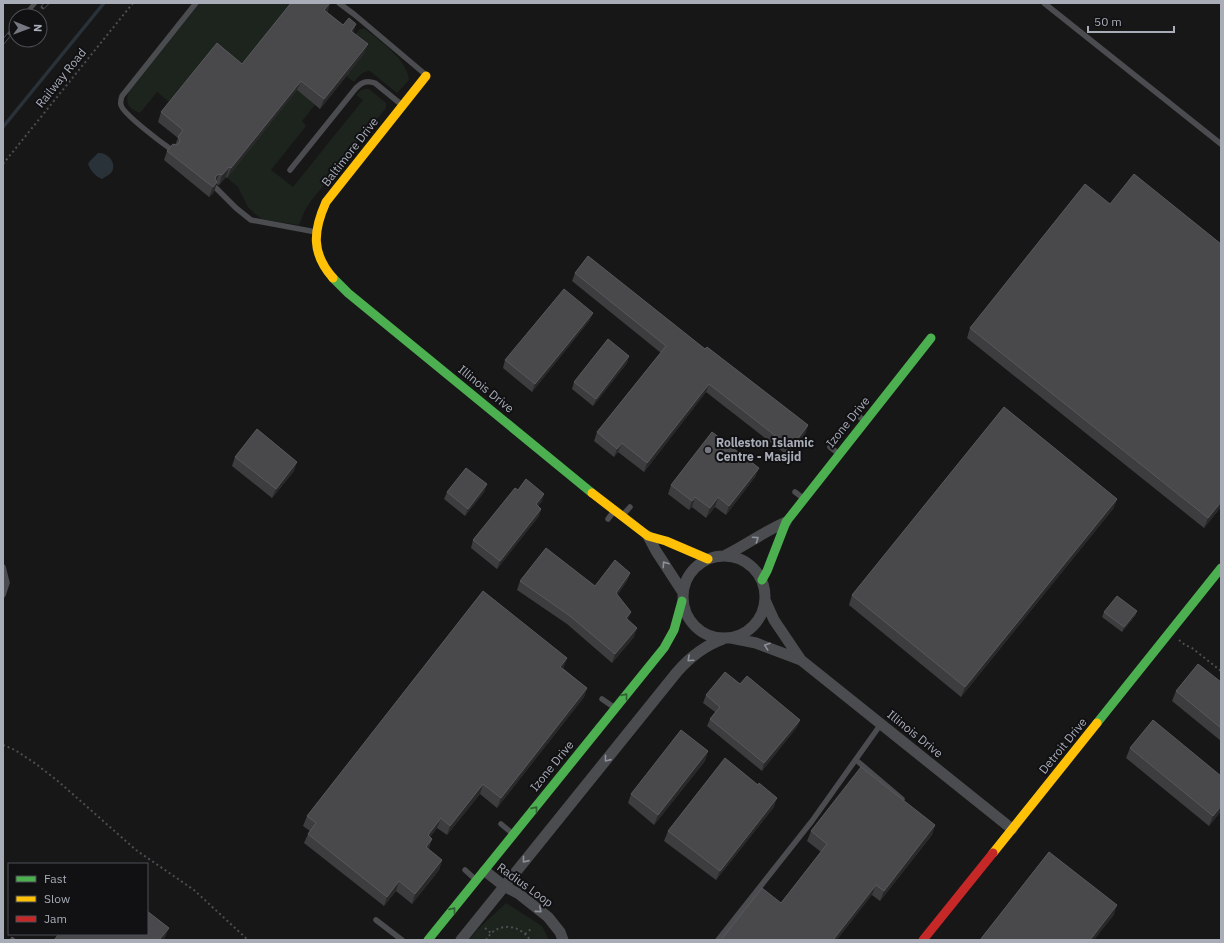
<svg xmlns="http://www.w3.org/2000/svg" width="1224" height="943" font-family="'IBM Plex Sans',sans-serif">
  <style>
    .green { fill: #1d241e }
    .water { fill: #2a3239 }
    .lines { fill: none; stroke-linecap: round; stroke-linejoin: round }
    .stream { stroke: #2a3239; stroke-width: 3.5 }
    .path { stroke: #4d4e52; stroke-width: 2; stroke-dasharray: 2 3; stroke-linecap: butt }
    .lane { stroke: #4b4c50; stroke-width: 5.5 }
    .street { stroke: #4b4c50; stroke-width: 11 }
    .fast { stroke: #4caf50; stroke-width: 9 }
    .slow { stroke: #ffc107; stroke-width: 9 }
    .jam { stroke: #c62828; stroke-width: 9 }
    .rail-casing { stroke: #4b4c4f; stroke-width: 4.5 }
    .rail { stroke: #111113; stroke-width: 3; stroke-dasharray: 9; stroke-linecap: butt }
    .wall { fill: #3d3d3f }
    .shaded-wall { fill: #29292a }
    .building { fill: #49494c; stroke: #58595d }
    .oneway { stroke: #8c9099 }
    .oneway2 { stroke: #2e6032 }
    .poi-dot { fill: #757880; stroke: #111113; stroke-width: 1.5 }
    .labels { text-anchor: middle; stroke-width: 4; stroke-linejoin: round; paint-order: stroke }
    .street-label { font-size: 12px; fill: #a8adb8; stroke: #111113 }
    .poi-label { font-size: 12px; font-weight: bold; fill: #a8adb8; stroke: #111113; text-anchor: start }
  </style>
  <rect width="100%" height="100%" fill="#171717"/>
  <!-- green -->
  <path class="green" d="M200,3H295L238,74L172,104L157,92L140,113C128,109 125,103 129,91Z
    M362,29H365C380,41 407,59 409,80L397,93L370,71C362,71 359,76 354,82L342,73L350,72L364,54L349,42L359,30Z
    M365,89H369L386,103V108L311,201L305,210L299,225L272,221L262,219L254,213L248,207L238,187L227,178L297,90L315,105L302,121L306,126L271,170L293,187L363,100L356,95L361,90Z
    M506,903L542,926L549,940H469L477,930Z"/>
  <!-- water -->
  <path class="water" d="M98,153C108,152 118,164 111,173C109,175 105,177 102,179C95,176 91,171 88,164L90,161Z"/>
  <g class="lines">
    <!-- stream -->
    <path class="stream" d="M3,127L104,3"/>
    <!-- path -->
    <path class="path" d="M3,164L133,3
      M1179,640L1185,645L1192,648L1221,671
      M3,745L15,750L36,764L59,782L136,850L194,890L248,940
      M485,928L491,933
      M525,934L531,929
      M486,940C496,922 519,923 530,940"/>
    <!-- lane -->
    <path class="lane" d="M339,3L355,15L426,75
      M1044,3L1221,144
      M172,150C162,143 123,114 121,105C120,102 121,99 122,96L196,3
      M290,170L356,88C362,82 367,80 375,83L402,105
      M216,188L236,208L251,220L316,232
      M857,415L865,421
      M830,447L839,454
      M795,492L803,498
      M622,516L630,507
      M608,519L614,511
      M3,567L7,583L3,595
      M602,699L615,708
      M856,760L902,799
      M501,824L513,834
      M465,870L475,879
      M376,920L402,940
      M718,940L812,821L881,724"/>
    <!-- street -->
    <path class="street" d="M648,536L656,551L682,591
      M726,555C746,545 765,531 786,522
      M683 597a41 41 0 1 1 82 0a41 41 0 1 1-82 0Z
      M765,600L774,620L801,660
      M731,638L756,643L801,660L1012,829
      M485,871L504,886L519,894L548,917L560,932L563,940
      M461,940L677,672C690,657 704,646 723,639"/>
    <!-- fast -->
    <path class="fast" d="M333,278L348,293L592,493
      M762,580L767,571L786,522L931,338
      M1097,723L1221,568
      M428,940L664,648L674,630L682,601"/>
    <!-- slow -->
    <path class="slow" d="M333,278C311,253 313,231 326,202L426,76
      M592,493L648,536L666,541L708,559
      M993,853L1097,723"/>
    <!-- jam -->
    <path class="jam" d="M923,940L993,853"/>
    <!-- rail casing -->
    <g class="rail-casing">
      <path id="rail" d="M43,7L47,3
        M24,16L35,3
        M3,42L16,26"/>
    </g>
    <!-- rail -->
    <use href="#rail" class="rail"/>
  </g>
  <!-- wall -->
  <path class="wall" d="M328,11L327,12L343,25L356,24L353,32L364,54L320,109L297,90L227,178L226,177L219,185L216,184L214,192L209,197L164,160L167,151L175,145L178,138L158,122L161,112L242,64Z
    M575,273L705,349L808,425L805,434L788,456L706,392L644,472L618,452L614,457L594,441L597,432L661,353L572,281Z
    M590,320L532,392L503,368L505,360Z
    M970,328L1221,507L1204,528L967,338Z
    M629,356L627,363L593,406L572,389L574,382Z
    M235,457L294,471L272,498L232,466Z
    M759,468L755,477L726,515L715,507L706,518L692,507L689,510L668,494L671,485Z
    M487,484L484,492L465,516L444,499L447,492Z
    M518,490L542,501L538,506L541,509L539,516L497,569L471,548L473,540Z
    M1117,499L1113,509L961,697L849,605L852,595Z
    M630,573L627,581L617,595L634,637L612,663L567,624L517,590L520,581L595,586Z
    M1137,611L1135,616L1122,632L1102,617L1104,612Z
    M564,667L563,668L587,688L584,697L497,808L480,794L447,835L437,828L430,837L432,839L428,849L442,860L439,870L412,904L396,891L384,906L304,843L308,834L310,831L303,826L307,816Z
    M1221,682V741L1172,701L1176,691Z
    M740,684L800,720L797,727L762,771L707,726L710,719L715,712L703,703L706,695Z
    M1130,748L1221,811L1209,826L1126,758Z
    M708,751L705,761L654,825L628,803L631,794Z
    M774,807L716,880L664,841L668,831Z
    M935,825L932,835L880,901L872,895L781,903L821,852L807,841L811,831Z"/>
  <!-- shaded-wall -->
  <path class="shaded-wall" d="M330,3L328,11L321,19L324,10Z
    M356,24L353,33L351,31Z
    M368,44L364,54L320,109L324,99Z
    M301,81L297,90L227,178L231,168Z
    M229,167L226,177L219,185L222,175Z
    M219,174L215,184L213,185L216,176Z
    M217,182L214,192L209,197L213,187Z
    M593,313L590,320L532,392L535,384Z
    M629,356L627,363L593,406L596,399Z
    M709,384L706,392L644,472L647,463Z
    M808,425L805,434L788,456L791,448Z
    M622,443L618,452L614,457L617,449Z
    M297,462L294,471L272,498L276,489Z
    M759,468L755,477L726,515L729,506Z
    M487,484L484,492L465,516L468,509Z
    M544,494L542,501L533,512L536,504Z
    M695,497L692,507L689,510L692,501Z
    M718,497L715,507L706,518L710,508Z
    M1117,499L1113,509L961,697L965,687Z
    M1221,502V507L1204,528L1208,518Z
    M541,509L539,516L497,569L500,561Z
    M630,573L627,581L613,602L616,593Z
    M1137,611L1135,616L1122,632L1124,627Z
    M631,612L628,620L626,618Z
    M637,628L634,637L612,663L615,654Z
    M567,658L564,667L557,676L560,667Z
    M587,688L584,697L497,808L501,798Z
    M800,720L797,727L762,771L764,763Z
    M708,751L705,761L654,825L658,815Z
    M483,784L480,794L447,835L450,826Z
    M777,798L774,807L716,880L720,871Z
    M1221,806V811L1209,826L1213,816Z
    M441,818L437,828L424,845L428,835Z
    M935,825L932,835L880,901L884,891Z
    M432,839L429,849L422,857L426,847Z
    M442,860L439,870L412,904L415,894Z
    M399,881L396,891L384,906L387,897Z
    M876,885L872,895L837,940H833Z
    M1117,905L1114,915L1094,940H1090Z
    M169,928L165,938L163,940H159Z"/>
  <!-- building -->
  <path class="building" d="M291,3H330L324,10L343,25L349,18L356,24L351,31L368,44L324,99L301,81L231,168L229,167L222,175L219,174L216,176L215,179L217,182L213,187L167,151L173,144L176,145L179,143L180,140L178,137L183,130L161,112L217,43L242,64Z
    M1134,174L1221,244V502L1208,518L970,328L1085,184L1110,204Z
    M588,256L705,349L707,347L808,425L791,448L709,384L647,463L622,443L617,449L597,432L666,346L575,273Z
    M564,289L593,313L535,384L505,360Z
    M608,339L629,356L596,399L574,382Z
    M1004,407L1117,499L965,687L852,595Z
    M257,429L297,462L276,489L235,457Z
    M712,432L759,468L729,506L718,497L710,508L695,497L692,501L671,485Z
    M466,468L487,484L468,509L447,492Z
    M526,479L544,494L536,504L541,509L500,561L473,540L515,488L518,490Z
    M546,548L595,586L615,560L630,573L616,593L631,612L626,618L637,628L615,654L570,616L520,581Z
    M483,591L567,658L560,667L587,688L501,798L483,784L450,826L441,818L428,835L432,839L426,847L442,860L415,894L399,881L387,897L308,834L316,823L307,816Z
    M1117,596L1137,611L1124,627L1104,612Z
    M1198,664L1221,682V728L1176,691Z
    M725,672L740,684L747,676L800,720L764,763L710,719L720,707L706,695Z
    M1153,720L1221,776V806L1213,816L1130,748Z
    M681,730L708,751L658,815L631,794Z
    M725,758L758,785L759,783L777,798L720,871L668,831Z
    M861,767L935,825L884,891L876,885L833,940H721L762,888L781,903L827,844L811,831Z
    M1049,852L1117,905L1090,940H980Z
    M147,911L169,928L159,940H54L59,934H147Z
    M12,937L16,940H10Z"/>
  <!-- one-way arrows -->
  <defs><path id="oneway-chevron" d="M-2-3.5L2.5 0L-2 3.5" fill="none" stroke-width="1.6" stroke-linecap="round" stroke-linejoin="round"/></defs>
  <g class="oneway">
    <use href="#oneway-chevron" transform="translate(756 539) rotate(-34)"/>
    <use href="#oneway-chevron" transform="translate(665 564) rotate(-124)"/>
    <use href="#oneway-chevron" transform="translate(767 646) rotate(-161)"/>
    <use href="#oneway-chevron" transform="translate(690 659) rotate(138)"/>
    <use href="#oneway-chevron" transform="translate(607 759) rotate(129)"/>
    <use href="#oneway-chevron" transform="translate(525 860) rotate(129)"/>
    <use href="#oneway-chevron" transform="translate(539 910) rotate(40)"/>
  </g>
  <g class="oneway2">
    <use href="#oneway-chevron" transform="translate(625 696) rotate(-51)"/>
    <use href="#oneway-chevron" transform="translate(535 809) rotate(-51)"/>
    <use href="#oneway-chevron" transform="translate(453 910) rotate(-51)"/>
  </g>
  <!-- markers -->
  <circle class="poi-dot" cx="708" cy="450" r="4"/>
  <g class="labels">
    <!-- street labels -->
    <g class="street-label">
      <text transform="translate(61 78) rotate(-51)" y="4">Railway Road</text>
      <text transform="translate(350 152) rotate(-52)" y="4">Baltimore Drive</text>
      <text transform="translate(486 389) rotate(39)" y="4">Illinois Drive</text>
      <text transform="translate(848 422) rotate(-51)" y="4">Izone Drive</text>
      <text transform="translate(915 734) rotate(39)" y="4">Illinois Drive</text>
      <text transform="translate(1063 746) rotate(-51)" y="4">Detroit Drive</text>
      <text transform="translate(552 766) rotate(-51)" y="4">Izone Drive</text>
      <text transform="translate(525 885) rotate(36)" y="4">Radius Loop</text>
    </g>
    <!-- poi labels -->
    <g class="poi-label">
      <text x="716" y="447">Rolleston Islamic<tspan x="716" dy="14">Centre - Masjid</tspan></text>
    </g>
  </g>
  <!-- border -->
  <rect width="1224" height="943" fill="none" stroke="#a8adb8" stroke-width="8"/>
  <!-- legend -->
  <rect x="8" y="863" width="140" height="72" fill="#111113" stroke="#4d4f55"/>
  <rect x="16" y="876" width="20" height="6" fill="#4caf50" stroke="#4d4f55"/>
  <text x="44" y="883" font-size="12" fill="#a8adb8">Fast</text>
  <rect x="16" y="896" width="20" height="6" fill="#ffc107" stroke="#4d4f55"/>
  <text x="44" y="903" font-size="12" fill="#a8adb8">Slow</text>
  <rect x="16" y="916" width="20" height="6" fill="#c62828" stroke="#4d4f55"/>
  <text x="44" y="923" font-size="12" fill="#a8adb8">Jam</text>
  <!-- north arrow -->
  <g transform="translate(28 28) rotate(91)"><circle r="19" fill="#111113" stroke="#4d4f55"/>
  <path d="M0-3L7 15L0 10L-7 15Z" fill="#757880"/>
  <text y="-6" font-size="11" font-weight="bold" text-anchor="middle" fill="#a8adb8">N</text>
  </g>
  <!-- scale -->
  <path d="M1088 26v6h86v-6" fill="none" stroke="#a8adb8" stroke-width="2"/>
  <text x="1094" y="26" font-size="12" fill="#a8adb8" stroke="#111113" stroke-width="3" paint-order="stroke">50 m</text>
</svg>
